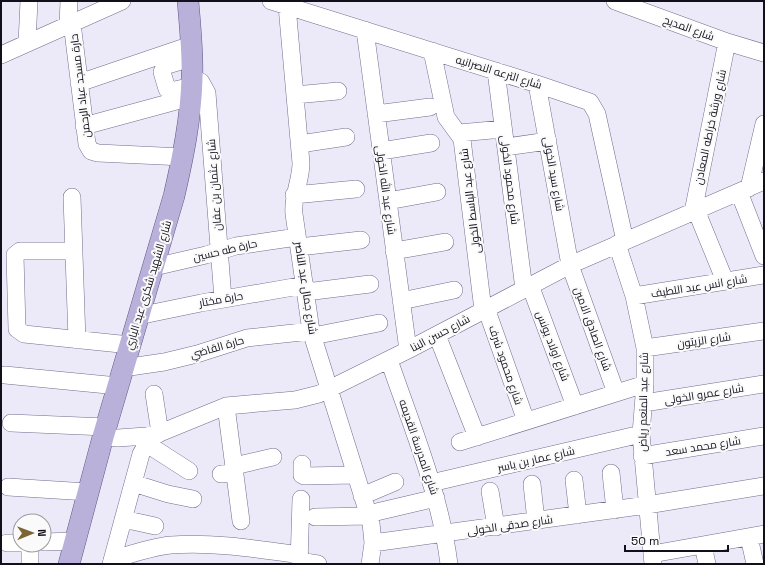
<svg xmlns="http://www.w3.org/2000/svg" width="765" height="565" font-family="'Space Grotesk',Cairo,sans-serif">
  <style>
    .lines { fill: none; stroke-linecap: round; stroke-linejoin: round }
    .minor-casing { stroke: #726d8d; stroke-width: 18 }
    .major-casing { stroke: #605686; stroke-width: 22 }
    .minor { stroke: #fff; stroke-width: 17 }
    .major { stroke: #b9b1d9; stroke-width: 21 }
    .labels { text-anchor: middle; stroke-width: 4; stroke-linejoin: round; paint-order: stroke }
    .street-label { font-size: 11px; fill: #120f1b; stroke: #fafafa }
  </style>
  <rect width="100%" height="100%" fill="#eceaf9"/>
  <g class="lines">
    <!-- minor casing -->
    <g class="minor-casing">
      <path id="minor" d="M271,1L537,84L590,102L597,114L625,241
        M615,1L727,42L764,53
        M287,6L301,163C301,181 292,196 294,214L311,331L371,523L373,543L370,564
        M72,23L87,144L91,151L98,153L183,157
        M68,25L69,1
        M365,30L408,350
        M27,43L29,1
        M432,51L446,117L462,139L483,310
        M1,55L122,1
        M191,58L165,66L162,72L167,89L171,91L192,86
        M496,71L524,289
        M192,77L201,82L207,93L223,299
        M79,83L191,45
        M537,84L570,265L616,393
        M295,95L338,91
        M376,114L430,107
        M84,126L191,97
        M459,133L503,129
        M300,144L346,137
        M506,147L548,141
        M381,151L431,143
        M749,188L764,124
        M739,192L764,256
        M294,195L356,189
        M72,197L77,340
        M388,201L437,192
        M696,210L725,281
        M693,212L727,42
        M617,244L634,296L645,348V384L641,434L653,564
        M299,247L361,240
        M74,251H20L15,255L17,329L24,334L130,345
        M394,251L445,242
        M154,267L206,255L236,246L297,237
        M530,285L575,406
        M306,292L370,284
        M634,296L764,275
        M401,301L454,290
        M486,308L526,421
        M138,316L201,303L305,285
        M437,335L477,437
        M313,336L379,323
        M645,348L764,331
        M389,360C412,427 440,493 449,564
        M123,368L164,362L197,354L247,338L311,331
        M5,375L118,386
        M644,403L764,384
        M226,406L241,521
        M11,423L106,427
        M103,437L118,438L146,436L160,433L226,406L295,400L319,394L408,350L570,265L764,181
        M460,442L645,384
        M147,444L189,471
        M642,456L764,436
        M302,464V475L304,476L355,475
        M234,466L273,457
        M611,473L615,510
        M221,474L235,473
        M574,480L578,515
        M133,483L168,494L193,499
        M431,483L641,434
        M532,484L536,521
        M8,487L88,492
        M490,491L496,527
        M362,496L395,482
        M368,514L436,498
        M315,517L369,516
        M123,519L155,526
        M749,537L755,564
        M44,542L75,541
        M7,543H20
        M373,543L647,505L764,486
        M30,545V564
        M703,545L707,564
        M652,554L764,534
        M112,560C131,554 151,547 171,545C215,542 257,549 300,555
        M299,561L318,564
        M111,564L141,454L150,439L160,433L154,394
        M299,564L301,499"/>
    </g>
    <!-- major casing -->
    <g class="major-casing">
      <path id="major" d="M69,564L103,437L174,196C183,157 191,118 192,78C193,53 190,26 188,1"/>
    </g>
    <!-- minor -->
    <use href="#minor" class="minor"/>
    <!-- major -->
    <use href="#major" class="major"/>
  </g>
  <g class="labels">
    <!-- street labels -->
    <g class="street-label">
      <text transform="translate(689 28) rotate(20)" y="4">شارع المديح</text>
      <text transform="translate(499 72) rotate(17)" y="4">شارع الترعه النصرانيه</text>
      <text transform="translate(80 86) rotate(-97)" y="4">حارة مسجد عباد الرحمن</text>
      <text transform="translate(710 127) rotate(-78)" y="4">شارع ورشة خراطه المعادن</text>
      <text transform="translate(554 174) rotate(80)" y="4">شارع سيد الخولى</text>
      <text transform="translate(510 180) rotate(83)" y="4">شارع محمود الخولى</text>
      <text transform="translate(214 185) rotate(-94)" y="4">شارع عثمان بن عفان</text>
      <text transform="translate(386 190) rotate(82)" y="4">شارع عبد الله الخولى</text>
      <text transform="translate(470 201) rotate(-97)" y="4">شارع عبد الباسط الخولى</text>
      <text transform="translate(225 250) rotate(-13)" y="4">حارة طه حسين</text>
      <text transform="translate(148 285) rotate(-73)" y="4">شارع الشهيد شكرى عبد الباري</text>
      <text transform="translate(699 286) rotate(-9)" y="4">شارع انس عبد اللطيف</text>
      <text transform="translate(306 288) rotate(81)" y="4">شارع جمال عبد الناصر</text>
      <text transform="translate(221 299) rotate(-10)" y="4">حارة مختار</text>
      <text transform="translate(593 329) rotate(70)" y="4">شارع الصادق الامين</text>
      <text transform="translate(440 333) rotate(-28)" y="4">شارع حسن البنا</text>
      <text transform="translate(704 340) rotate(-8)" y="4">شارع الزيتون</text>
      <text transform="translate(553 346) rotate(69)" y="4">شارع اولاد يونس</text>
      <text transform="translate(217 347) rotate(-16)" y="4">حارة القاضي</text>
      <text transform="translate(506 365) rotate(71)" y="4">شارع محمود شرف</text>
      <text transform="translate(704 394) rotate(-9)" y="4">شارع عمرو الخولى</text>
      <text transform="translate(643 402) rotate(-89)" y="4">شارع عبد المنعم رياض</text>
      <text transform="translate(703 446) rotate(-9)" y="4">شارع محمد سعد</text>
      <text transform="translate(419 447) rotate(71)" y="4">شارع المدرسة القديمه</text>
      <text transform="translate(536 459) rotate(-13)" y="4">شارع عمار بن ياسر</text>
      <text transform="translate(510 525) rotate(-8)" y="4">شارع صدقى الخولى</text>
    </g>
  </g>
  <!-- border -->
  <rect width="765" height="565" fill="none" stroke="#120f1b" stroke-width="4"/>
  <!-- north arrow -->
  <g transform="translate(32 533) rotate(89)"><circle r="19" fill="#fafafa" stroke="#9d9ca1"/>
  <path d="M0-3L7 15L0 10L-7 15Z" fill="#7d6435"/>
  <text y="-6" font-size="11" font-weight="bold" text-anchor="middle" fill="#120f1b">N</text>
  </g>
  <!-- scale -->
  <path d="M625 545v6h103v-6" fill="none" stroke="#120f1b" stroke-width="2"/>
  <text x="631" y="545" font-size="12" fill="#120f1b" stroke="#fafafa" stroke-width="3" paint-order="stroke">50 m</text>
</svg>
